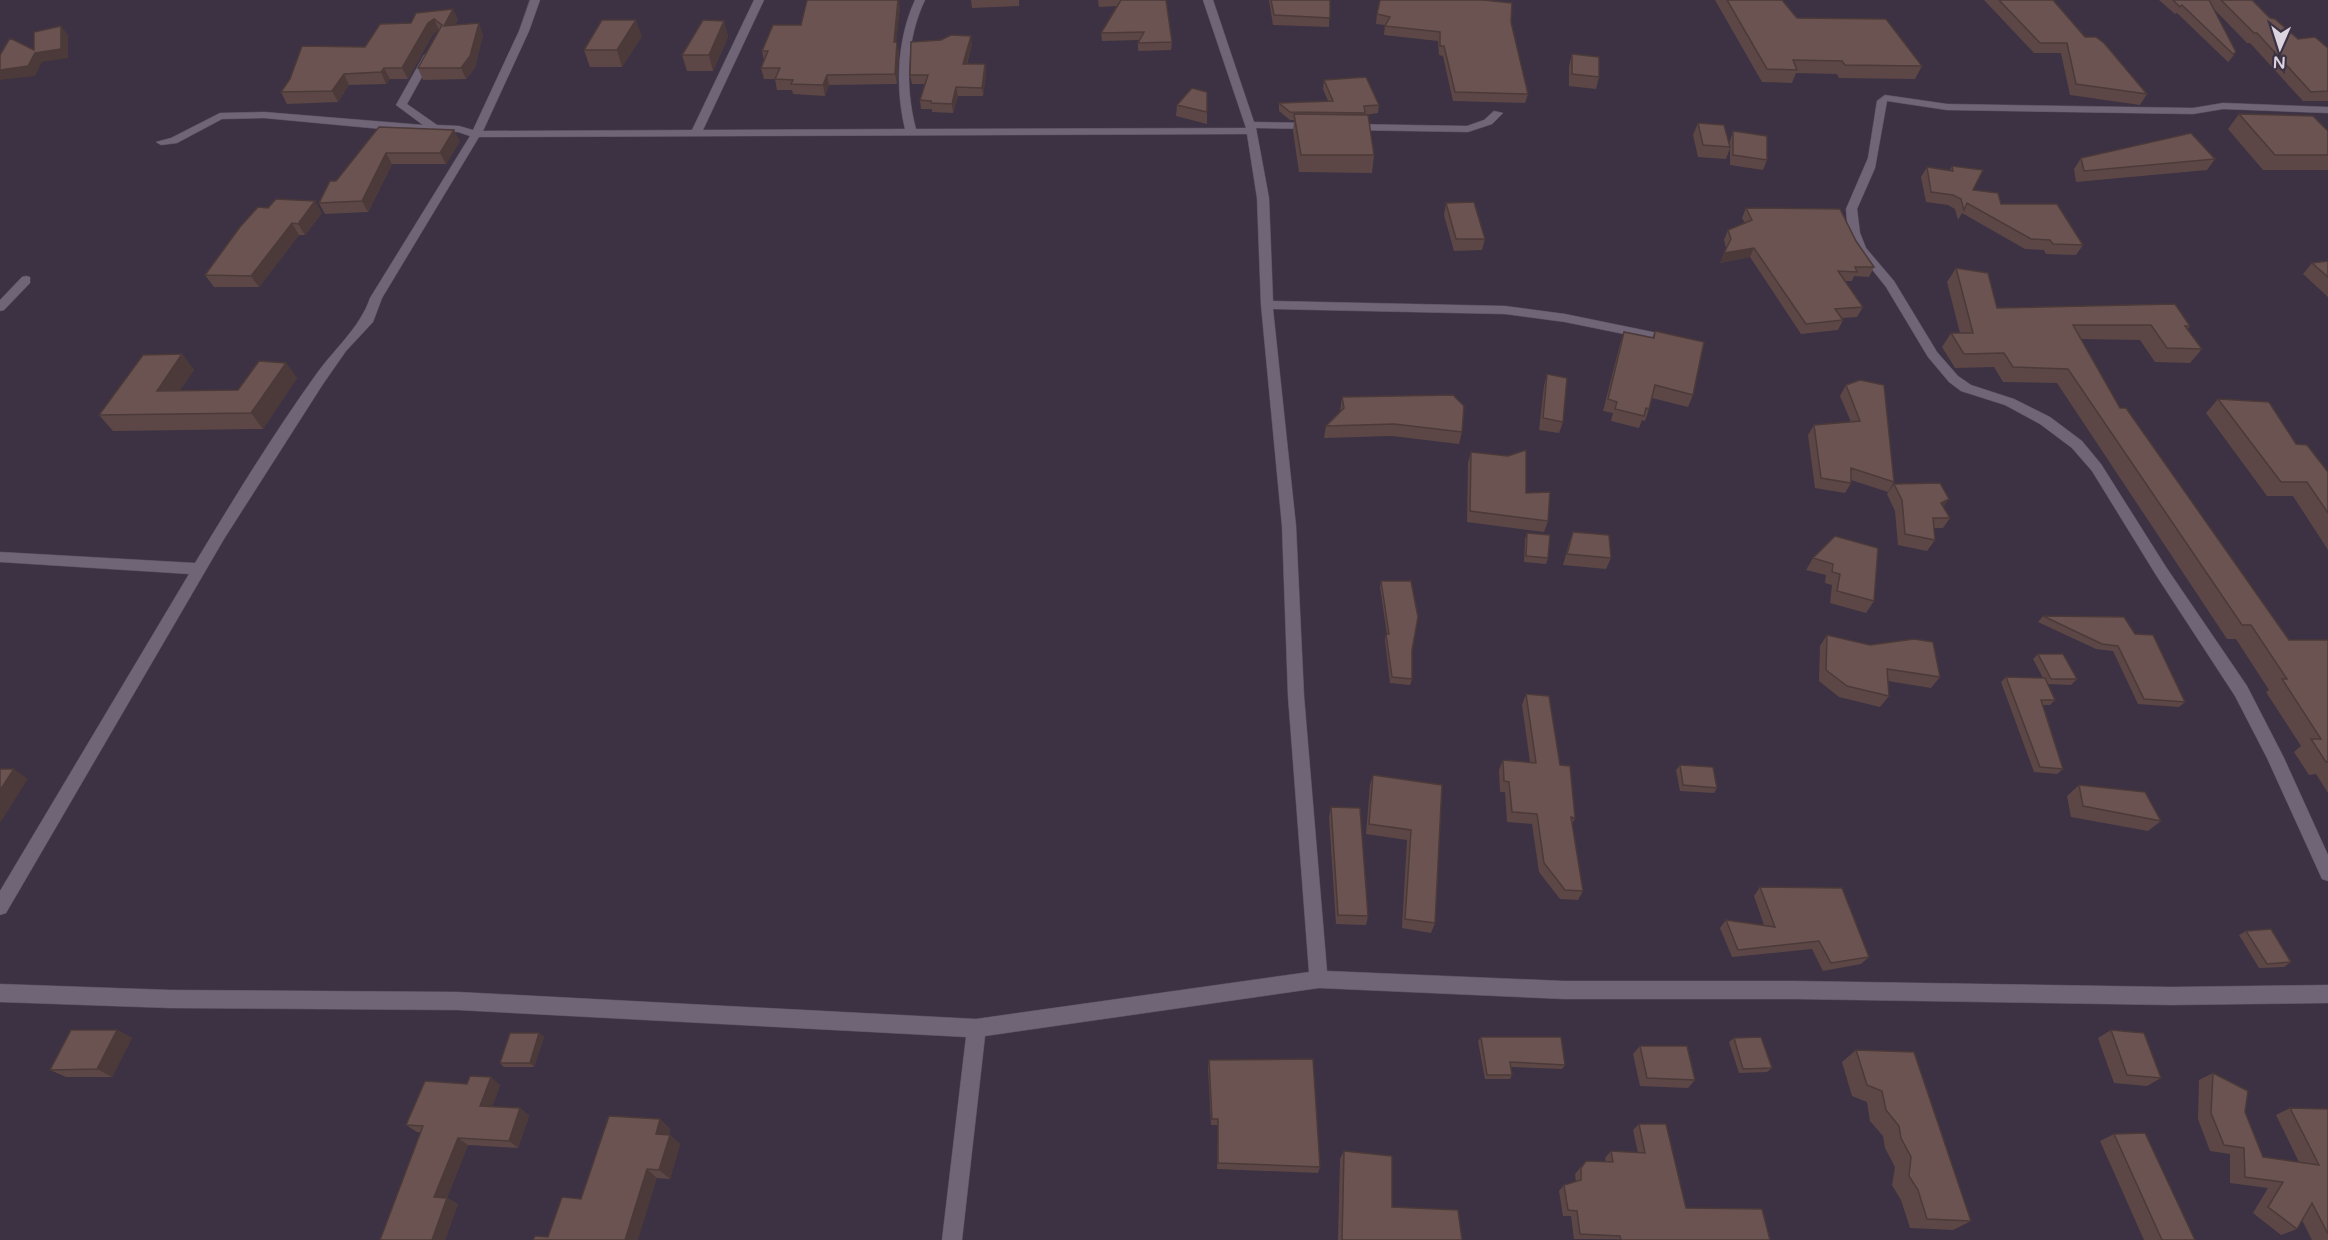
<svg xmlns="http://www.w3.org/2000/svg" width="2328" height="1240" font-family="'Varela Round',sans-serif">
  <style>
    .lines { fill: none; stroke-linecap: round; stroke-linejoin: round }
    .minor-casing { stroke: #574e5c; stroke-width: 1 }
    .minor { fill: #706477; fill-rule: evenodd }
    .wall { fill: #5c4746 }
    .shaded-wall { fill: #4b3a39 }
    .building { fill: #6b5351; stroke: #4b3a39; stroke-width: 1.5 }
  </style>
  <rect width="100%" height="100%" fill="#3c3243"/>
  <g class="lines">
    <!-- minor casing -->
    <g class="minor-casing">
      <path id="minor" d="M530,0H540L529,31L483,131L692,130L754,0H764L703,130L905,129C895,88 897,39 915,0H925C906,39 905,88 916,129L1246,128L1203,0H1213L1254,122L1313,123L1318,126L1313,129L1256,128L1269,198L1273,301L1505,306L1565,314L1677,337V343L1673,344L1565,322L1505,314L1273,309L1296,526L1304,696L1327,971L1564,981H1795L2171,987L2328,985V1003L2171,1005L1795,999H1564L1319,988L985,1036L962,1240H942L966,1037L458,1010L170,1008L0,1002V984L170,990L458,992L976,1019L1309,972L1288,696L1282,526L1261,305L1257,198L1247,134L479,137L382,298L373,322L346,351L323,384L224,539L6,913L0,915V891L189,574L0,562V552L195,563C233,500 272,436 315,376C333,350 360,328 370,298L470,136L458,132L392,130L264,118L222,119L177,143L161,145L156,142L171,138L220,113L264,112L423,125L396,105L424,55L429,52L434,55L407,104L437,125L459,126L473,130L519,31Z
        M1885,95L1947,104L2193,108L2223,103L2328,107V113L2223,109L2193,114L1947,110L1887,101L1875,168L1857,209L1860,233L1866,248L1894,281L1937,352L1958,376L1971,385L2014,399L2050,417L2082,441L2101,464L2166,567L2247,686L2284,758L2328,855V881L2322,879L2267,758L2235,696L2156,575L2092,471L2072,448L2040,424L2005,405L1961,391L1949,382L1928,357L1886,287L1855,248L1848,233L1846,209L1868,158L1877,101Z
        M1494,111L1503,113L1492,124L1468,132L1349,130L1344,127L1349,124L1467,126L1484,120Z
        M26,276L30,277V283L4,310L0,311V300L22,277Z"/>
    </g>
    <!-- minor -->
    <use href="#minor" class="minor"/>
  </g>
  <!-- wall -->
  <path class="wall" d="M971,0H1019V6L972,8Z
    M1098,0H1166L1172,42L1171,50L1138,51V43L1139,40L1102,41L1101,33L1117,6L1099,7Z
    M1269,0H1330L1329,27L1273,25Z
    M1715,0H1782L1797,18L1922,66L1915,79L1839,78L1837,74L1796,73L1792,83L1762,82Z
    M1984,0H2053L2085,37L2147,94L2140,105L2070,95L2061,53H2034Z
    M2159,0H2252L2270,18L2298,39L2328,48V101H2303L2250,43H2247L2213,8L2236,52L2230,60L2228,62L2177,13L2175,14Z
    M900,6L896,42L899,52L897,84L829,85L825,96L793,94L792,90H777L775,79H764L761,68L764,60L762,51L801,25Z
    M416,13L458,19L455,25L483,34L475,68L466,79L423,80L418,68L439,30L433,34L408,79H390L386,84L349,85L338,102L287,104L281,92L365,47L411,23Z
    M1377,14L1511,22L1528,94L1525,103L1453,101L1443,56L1439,55L1438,41L1384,35L1385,25L1376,24Z
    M724,21L728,37L713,71H687L682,55Z
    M642,36L622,67H590L584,50Z
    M972,44L967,64H985L986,73L983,96H958L953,113L932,112V109H921L920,100L925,84H912L910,75Z
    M1572,54L1599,77L1596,89L1569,86V66Z
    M1324,80L1379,105L1378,113L1365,115L1374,155L1372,173L1299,172L1293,131L1294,120H1290L1279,111V103L1328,101L1323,89Z
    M1207,92V124L1176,116L1177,105Z
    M2239,114L2328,155V170H2263L2228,129Z
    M1698,123L1730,145V141L1733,131L1767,160L1763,170L1730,165V148L1726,159L1698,157L1693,135Z
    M379,127L460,141L446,164H392L368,212L325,214L319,203Z
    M2081,158L2215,159L2207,170L2076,182L2074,169Z
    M1952,166L1973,190L2083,245L2076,255L2046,254L2044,250L2025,249L1962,213L1958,220L1955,209L1948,205L1926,202L1921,177L1927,167L1950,170Z
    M1446,203L1485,239L1482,250L1454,251L1444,215Z
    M1746,208L1856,241L1874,267L1869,277L1854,276L1852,281H1845L1863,307L1857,317L1842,318L1843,320L1838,330L1801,334L1750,257L1720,263L1726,248L1724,240L1728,230L1745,223L1742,218Z
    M322,213L305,235H299L259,287H214L205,275L240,227Z
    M2328,261V297L2303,274L2312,263Z
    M1956,268L1997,308L2190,326L2188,329L2202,349L2190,363L2155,362L2140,340L2081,339L2120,408L2289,640H2328V793L2316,774L2309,775L2294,752L2301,746L2266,692L2269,690L2236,639H2227L2057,383L2003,382L1994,367L1955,368L1942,347L1951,333H1960L1947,282Z
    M1655,331L1693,395L1688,407L1652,398L1649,409L1645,421L1642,420L1639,428L1611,421L1613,413L1603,411L1620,344L1624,332L1652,338Z
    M182,354L194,370L180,390H238L286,363L297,378L263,429L113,431L99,415Z
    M1547,374L1563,422L1559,433L1539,430L1544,386Z
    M1846,385L1894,482L1888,492L1851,480V483L1845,493L1815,488L1808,435L1814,425L1851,422L1840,396Z
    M1342,397L1462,432L1459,444L1392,436L1324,438L1326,426L1340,412Z
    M2218,399L2296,444L2328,472V550L2293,496H2267L2206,413Z
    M1471,452L1526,493L1548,521L1544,532L1467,522L1468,463Z
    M1894,484L1950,518L1943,528H1934L1935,540L1927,551L1898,545L1895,511L1887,494Z
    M1573,532L1611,558L1606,569L1563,565L1569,543Z
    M1527,533L1548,558L1546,564L1524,562L1525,539Z
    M1835,536L1874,601L1866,613L1830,603L1832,585L1825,583L1826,575L1806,570L1813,558Z
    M1381,581L1412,650V679L1410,685L1390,683L1385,640L1386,634H1387L1380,587Z
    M2043,616L2135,634L2185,702L2179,707L2138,704L2113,651L2096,649L2038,622Z
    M1827,635L1940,677L1931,688L1888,681L1889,696L1880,707L1839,697L1819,681L1820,646Z
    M2038,654L2077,679L2071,685L2048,684L2055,700L2050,705H2043L2063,769L2057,774L2034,772L2001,682L2006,677L2043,678L2033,659Z
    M1526,694L1560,765L1575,818L1572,824L1583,891L1578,900L1560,899L1539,872L1532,824L1507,822L1505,792H1500L1499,770L1503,760L1530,762L1522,705Z
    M1680,765L1717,788L1714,793L1680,791L1676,770Z
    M1373,775L1442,785L1435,923L1431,933L1402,928L1407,840L1366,834L1370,785Z
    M2079,785L2161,821L2148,831L2071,817L2067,796Z
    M1331,807L1368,916L1366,925L1336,924L1329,817Z
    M1760,887L1869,957L1861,964L1823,971L1812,949L1732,957L1720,928L1726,920L1764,925L1754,896Z
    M2246,931L2291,962L2284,967L2259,968L2239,935Z
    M117,1030L132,1038L112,1077H66L50,1070Z
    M2111,1030L2161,1078L2147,1086L2114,1083L2098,1038Z
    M539,1033L544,1037L534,1067H504L500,1063Z
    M1481,1037L1565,1065L1562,1069L1511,1067L1512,1075L1510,1079H1485L1478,1041Z
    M1734,1038L1772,1068L1767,1072L1739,1073L1729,1042Z
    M1640,1046L1695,1080L1688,1088L1640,1086L1633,1054Z
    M1856,1050L1971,1221L1953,1230L1910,1228L1901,1200L1892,1185L1895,1167L1885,1148L1883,1136L1870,1121L1867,1102L1852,1096L1842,1062Z
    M1209,1060L1320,1167L1318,1173L1217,1169L1218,1125H1211L1208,1067Z
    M2213,1073L2245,1112L2263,1157L2299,1162L2276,1115L2290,1108L2328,1109V1240H2312L2302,1220L2297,1229L2281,1235L2253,1213L2268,1188L2230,1183V1154L2210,1151L2198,1119L2199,1080Z
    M467,1084L500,1085L492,1107L520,1108L529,1116L518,1148L468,1145L447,1198L458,1204L445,1240H380L421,1132H417L406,1125Z
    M660,1119L670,1129L669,1135H670L680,1144L670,1179L657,1178L581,1199Z
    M1639,1124L1686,1208L1770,1240L1574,1239L1571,1216H1563L1559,1191L1564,1185L1576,1182L1575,1174L1586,1161L1606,1162L1605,1158L1611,1151L1638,1153L1633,1130Z
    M2114,1134L2195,1240H2144L2100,1141Z
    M1344,1151L1392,1207L1462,1240H1338L1340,1159Z"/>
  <!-- shaded-wall -->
  <path class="shaded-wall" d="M898,0H899L900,6L895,52L894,42Z
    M453,9L458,19L449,37L444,26Z
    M434,19L439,30L433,34L408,79L402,68L428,23Z
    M636,20L642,36L622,67L617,50Z
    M724,21L728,37L713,71L709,55Z
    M479,23L483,34L475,68L466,79L461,68Z
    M61,26L68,35V58L42,62L35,76L0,80V70L35,53Z
    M971,36L972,44L964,73L963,64Z
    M897,42L899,52L897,84L895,74Z
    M985,64L986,73L983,96L982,88Z
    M384,68L390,79L386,84L381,72Z
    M344,74L349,85L338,102L332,91Z
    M827,75L829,85L825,96L823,85Z
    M956,87L958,96L953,113L952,104Z
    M454,130L460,141L446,164L440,153Z
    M386,153L392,164L368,212L362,201Z
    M315,201L322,213L305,235L298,224Z
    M292,223L299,235L259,287L251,276Z
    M1754,248L1750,257L1720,263L1724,253Z
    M182,354L194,370L169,406L157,391Z
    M286,363L297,378L263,429L251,413Z
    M1949,499L1942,510L1941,503Z
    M14,769L28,779L0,823V790Z
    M117,1030L132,1038L112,1077L97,1069Z
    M539,1033L544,1037L534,1067L530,1063Z
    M491,1077L500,1085L490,1113L480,1106Z
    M520,1108L529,1116L518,1148L509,1141Z
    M660,1119L670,1129L666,1144L656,1134Z
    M670,1135L680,1144L670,1179L659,1170Z
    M458,1138L468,1145L447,1198L458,1204L445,1240H432L434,1197Z
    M647,1169L657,1178L638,1240H625Z"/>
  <!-- building -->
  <path class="building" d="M807,0H898L894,42H897L895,74L827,75L823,85L791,84L793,80L775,79L780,68H761L768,51H762L773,25H801Z
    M1121,0H1166L1172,42L1138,43L1144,32L1101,33Z
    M1271,0H1330V18L1274,15Z
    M1380,0H1483L1512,3L1511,22L1528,94L1455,92L1444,46H1440V32L1385,26L1390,17L1377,14Z
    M1727,0H1782L1797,18L1886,19L1922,66L1845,65L1842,61L1793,60L1797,70L1767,69Z
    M1999,0H2053L2085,37H2096L2104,43L2147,94L2076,84L2067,43H2040Z
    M2173,0H2209L2236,52L2233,54L2182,5L2180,7Z
    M2221,0H2252L2270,18L2275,19L2298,39L2315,37L2328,48V91L2311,92L2257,33H2254Z
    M453,9L444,26L479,23L470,56L461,68H418L442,25L434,19L428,23L402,68H384L381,72L344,74L332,91L281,92L290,79L302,46L365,47L380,24L411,23L416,13Z
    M602,20H636L617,50H584Z
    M703,20L724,21L709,55H682Z
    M61,26V49L35,53L28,66L0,70V55L10,38L34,50V32Z
    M951,35L971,36L963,64H985L982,88L956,87L952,104L931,103V101L920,100L928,75H910L911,42L941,40Z
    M1572,54L1599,57V77L1572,74Z
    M1366,77L1379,105L1364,106L1365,113L1290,112L1279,103L1333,101L1324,80Z
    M1192,88L1207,92V112L1177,105Z
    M1294,114L1368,115L1374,155H1301Z
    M2239,114L2313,116L2328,131V155H2275Z
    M1698,123L1724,125L1730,147L1703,145Z
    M379,127L454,130L440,153H386L362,201L319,203L330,181H336Z
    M1733,131L1767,136V160L1733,155Z
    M2191,133L2215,159L2084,171L2081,158Z
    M1952,166L1983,170L1973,190L1998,193L2001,204H2057L2083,245L2053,244L2050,240L2031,239L1967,203L1964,210L1961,199L1953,195L1931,192L1927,167L1953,171Z
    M276,199L315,201L298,224L292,223L251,276L205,275L240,227L258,207L268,208Z
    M1474,202L1485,239H1456L1446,203Z
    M1746,208L1840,209L1856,241L1874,267H1855L1857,272L1838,271L1863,307L1835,309L1843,320L1806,324L1754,248L1724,253L1731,239L1728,230L1752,220Z
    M2328,261V277L2312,263Z
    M1956,268L1988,273L1997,308L2175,304L2190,326H2185L2202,349L2167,348L2151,325H2073L2120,408H2126L2289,640H2328V762H2326L2311,739H2321L2282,679H2287L2251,625H2242L2068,369L2013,367L2004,353L1964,354L1951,333H1973Z
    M1655,331L1704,342L1693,395L1655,385L1649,409L1646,408L1644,416L1615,409L1617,402L1608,399L1624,332L1654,338Z
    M182,354L157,391L238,390L259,361L286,363L251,413L99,415L143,355Z
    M1547,374L1567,378L1563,422L1543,418Z
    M1860,380L1884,385L1894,482L1851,468V483L1821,478L1814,425L1860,421L1846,385Z
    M1453,395L1464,406L1462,432L1394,424L1326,426L1344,408L1342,397Z
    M2218,399L2269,402L2296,444L2307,445L2328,472V513L2307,482H2281Z
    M1526,450V493L1550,492L1548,521L1470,511L1471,452L1508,456Z
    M1940,483L1949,499L1941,503L1950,518H1933L1935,540L1905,534L1902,500L1894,484Z
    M1573,532L1609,535L1611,558L1567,554Z
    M1527,533L1550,535L1548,558L1526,556Z
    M1835,536L1878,548L1874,601L1837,591L1840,574L1832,572L1833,564L1813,558Z
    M1381,581H1411L1418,617L1412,650V679L1392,677L1386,634H1389Z
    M2043,616L2124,617L2135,634L2153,635L2185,702L2144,699L2118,646L2102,644Z
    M1827,635L1870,645L1914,639L1933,642L1940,677L1887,669L1889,696L1847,686L1826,670Z
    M2038,654H2063L2077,679H2051Z
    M2006,677L2045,678L2055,700H2041L2063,769L2040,767Z
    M1526,694L1549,696L1560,765L1570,766L1575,818L1571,817L1583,891L1565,890L1544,863L1537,814L1512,812L1509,782L1504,781L1503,760L1536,763Z
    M1680,765L1713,767L1717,788L1683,785Z
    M0,769H14L0,790Z
    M1373,775L1442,785L1435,923L1405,919L1411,830L1369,824Z
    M2079,785L2145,792L2161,821L2083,806Z
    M1331,807L1360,808L1368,916L1338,915Z
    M1760,887L1842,888L1869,957L1831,963L1819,941L1738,950L1726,920L1775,927Z
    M2271,929L2291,962L2267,964L2246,931Z
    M71,1030H117L97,1069L50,1070Z
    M2111,1030L2144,1033L2161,1078L2127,1075Z
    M510,1033H539L530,1063H500Z
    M1481,1037H1561L1565,1065L1510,1062L1512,1075H1487Z
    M1761,1037L1772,1068L1743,1069L1734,1038Z
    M1640,1046H1687L1695,1080L1647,1078Z
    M1856,1050L1914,1052L1971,1221L1927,1219L1918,1190L1909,1176L1911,1157L1901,1138L1899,1126L1886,1110L1882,1091L1867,1085Z
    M1313,1059L1320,1167L1218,1163V1119H1212L1209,1060Z
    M2213,1073L2248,1091L2245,1112L2263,1157L2319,1165L2290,1108L2328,1109V1234L2312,1203L2297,1229L2268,1207L2283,1182L2245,1177L2244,1148L2224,1145L2211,1113Z
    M470,1076L491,1077L480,1106L520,1108L509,1141L458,1138L434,1197L447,1198L432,1240H380L423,1126L406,1125L425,1081L467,1084Z
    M609,1116L660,1119L656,1134L670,1135L659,1170L647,1169L625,1240H533L535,1236L548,1237L562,1197L581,1199Z
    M1639,1124H1666L1686,1208L1762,1209L1770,1240H1621L1620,1236L1580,1234L1577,1211L1568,1210L1564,1185L1581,1180V1168L1586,1161L1613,1162L1611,1151L1645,1153Z
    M2145,1133L2195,1240H2162L2114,1134Z
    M1344,1151L1392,1156V1207L1458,1210L1462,1240H1342Z"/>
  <!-- north arrow -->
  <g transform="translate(2280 48) rotate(183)" stroke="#3c3243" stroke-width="4.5" paint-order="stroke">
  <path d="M0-4.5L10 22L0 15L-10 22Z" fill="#dcd5e0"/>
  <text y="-9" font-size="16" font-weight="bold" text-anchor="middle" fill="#dcd5e0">N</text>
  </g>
</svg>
